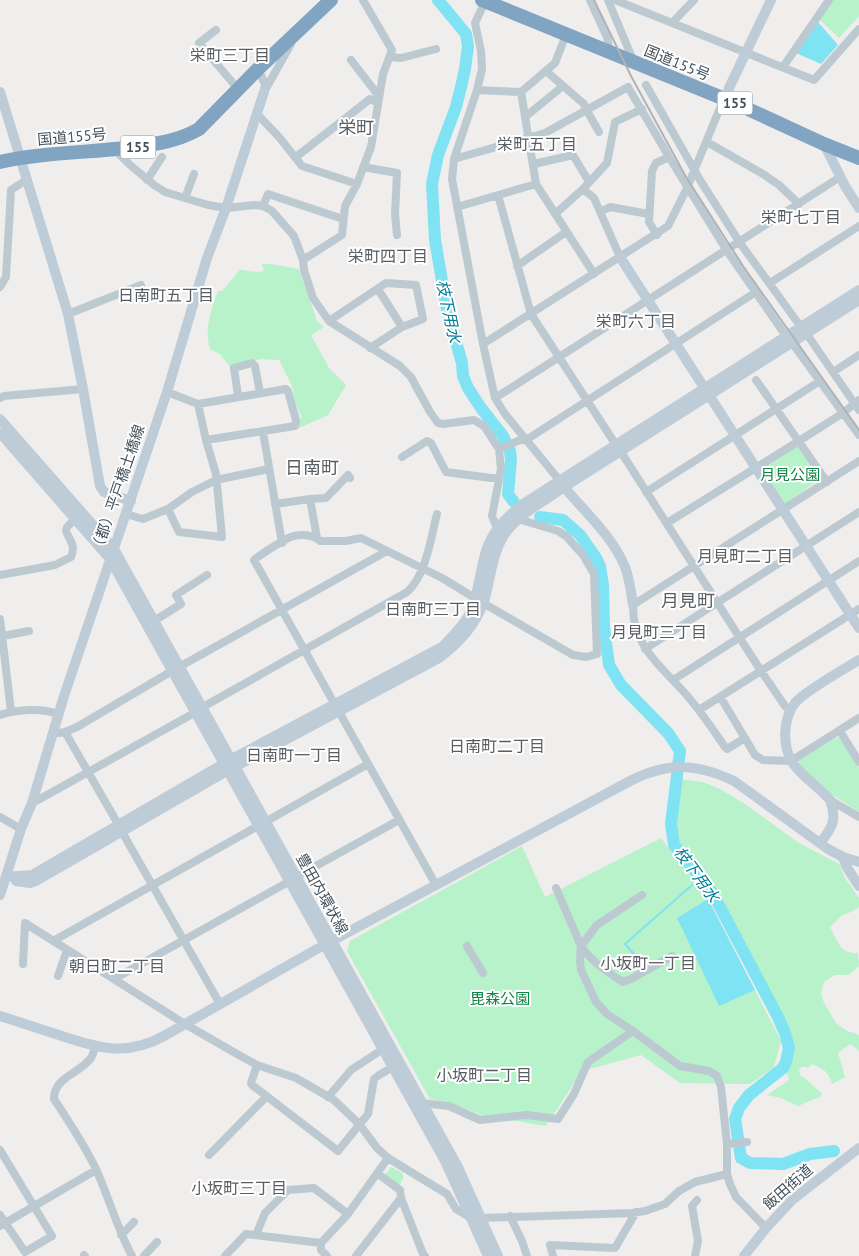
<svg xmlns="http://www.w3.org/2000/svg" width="859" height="1256" font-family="'PT Sans','Noto Sans JP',sans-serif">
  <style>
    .green { fill: #b7f2ca }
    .water { fill: #80e3f3 }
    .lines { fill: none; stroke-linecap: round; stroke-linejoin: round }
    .stream { stroke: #80e3f3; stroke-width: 2 }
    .river { stroke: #80e3f3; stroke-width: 12 }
    .street { stroke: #bcc9d1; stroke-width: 8 }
    .secondary { stroke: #beccd8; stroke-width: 10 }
    .highway { stroke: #80a4c1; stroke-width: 14 }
    .rail { stroke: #afb3b8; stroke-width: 2 }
    .labels { text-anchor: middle; stroke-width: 4; stroke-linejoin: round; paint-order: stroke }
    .shield { fill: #fff; stroke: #7c868d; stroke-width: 1 }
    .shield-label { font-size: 14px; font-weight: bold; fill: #44525c }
    .street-label { font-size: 15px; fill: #44525c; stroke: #fff }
    .park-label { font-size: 15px; fill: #0f8341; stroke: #fff }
    .neighbourhood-label { font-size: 16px; fill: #595e63; stroke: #fff }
    .water-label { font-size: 16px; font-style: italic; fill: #037e93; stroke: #fff }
    .quarter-label { font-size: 18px; fill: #595e63; stroke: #fff }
  </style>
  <rect width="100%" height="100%" fill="#f0eded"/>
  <!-- green -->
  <path class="green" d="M831,0H859V16L839,38L819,19Z
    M262,264H271L299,269L317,321L324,327L311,335L329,368L346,385L328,415L299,428L298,420L302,418L295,402L292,386L279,360L260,359L234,368L230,367L220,354L210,349C204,328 211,311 218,291H222L240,270L259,272L264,271Z
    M798,443L821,478L787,503H783L761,469Z
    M839,737L859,768V812L831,794L798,764L799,760L834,739Z
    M680,779L703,782L720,789L745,804L799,843L839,864L845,878L859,898V907L853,911L841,916L830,927C838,941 839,954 858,953L859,966L849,975H835L824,982L821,994L824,1003L836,1023L847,1031L857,1034L859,1036V1051L850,1044L838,1053L845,1077L832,1084C829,1072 823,1068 811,1064L808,1068L802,1066L799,1070L800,1075C808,1080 813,1087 822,1093L820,1097L798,1106L781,1098L767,1095L789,1080L788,1075L785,1071L791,1056L792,1039L717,892L677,843L675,824L678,783Z
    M661,838L708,899L781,1041L774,1067L750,1084L680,1083L641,1055L582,1071L546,1126L484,1116L449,1102L430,1099L347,951L350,941L522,846L545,897Z
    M391,1167L403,1173V1178L399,1186L385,1175Z"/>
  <!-- water -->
  <path class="water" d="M818,22L838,45L821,64L796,53Z
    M708,899L755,990L719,1006L677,918Z
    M633,952L639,961L626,970L620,961Z"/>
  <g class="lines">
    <!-- stream -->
    <path class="stream" d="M634,954L625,944L699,879"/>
    <!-- river -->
    <path class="river" d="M438,0L466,34L468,46L465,69L461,87L456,107L438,155L432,184L435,240L447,310L462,363L463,376L468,388L481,408L503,436L510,451L511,460L508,494L514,502
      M540,517L563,520L580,535L596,558L600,566L603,585L604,627L609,665L621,685L668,733L680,751L671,824L674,845L713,894L778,1017L785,1033L789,1048L786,1062L783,1068L749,1095L739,1108L735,1119L741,1158L750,1163L783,1164L810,1154L834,1151"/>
    <!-- street -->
    <path class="street" d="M590,0L607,37L610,52
      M608,0L633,60
      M615,0L814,80L859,29
      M673,22L694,0
      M216,30L199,43L238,89
      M390,57L401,58L436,49
      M351,60L378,95
      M783,67L829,0
      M258,69L265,84L264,90
      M546,71L584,104L586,109L599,132
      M646,85L700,180L740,243L801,327
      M477,90L482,69L481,51L475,23L482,8V0
      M264,92L291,44
      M521,92L536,184L594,274
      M258,115L279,137L302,166L357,184
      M525,117L563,86
      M707,142L763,174L779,185L799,204
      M118,149L119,154L129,164L154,185L165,192L208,205L226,208L255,205L263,206L272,211L294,236L303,260L304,270L313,298L329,321L400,366L411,377L430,412L438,423L443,424L474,420L484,426L499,449L520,440H526L756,292
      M296,157L370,99L377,102
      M454,159L545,133L628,87L669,157L727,251L786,336
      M534,164L573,155L589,182
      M363,167L397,173L395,214L397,235
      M147,180L162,157
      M583,189L594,198L620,257
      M498,195L531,314L616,445
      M185,198L194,174
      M263,206L268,194L343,219
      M457,207L536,184
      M600,212L610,207L649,214
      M555,214L583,189L607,163L615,122L642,109
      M657,235L649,222L652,171L656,163L669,157
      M303,260L342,235L345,206L357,184L371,147L383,74L392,50L363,0
      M517,266L566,232
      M770,283L859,226
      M0,287L6,277L11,190L26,180
      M378,289L402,327
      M68,314L141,285
      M329,321L386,283L416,285L423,319L402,327L370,348
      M806,333L859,410
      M792,343L859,435
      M483,344L668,226L687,188L720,108L726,100
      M833,372L859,355
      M756,380L827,482
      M167,392L198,404L286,389L288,391L296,420L295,426L206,440
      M238,396L234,368L252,363L255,366L260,393
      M0,398L4,396L83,389
      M495,398L840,177
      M263,432L282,543
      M621,452L761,671L785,706L790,711
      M402,457L427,441L431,443L446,472L491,478H499
      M560,481L505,414L495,398L483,344L452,179L454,159L477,90L521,92L555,63L566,35
      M646,492L820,381
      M310,499L326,498L348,475L350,478
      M275,504L310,499L317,538
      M168,509L179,532L222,537L216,474L206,440L198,404
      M126,514L143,519L168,509L192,492L216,480L269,469
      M667,523L799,441L843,413L859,400
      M497,528L492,516L501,469L499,449
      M0,575L55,565L71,557C76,544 70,542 66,531L67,527L75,519
      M0,619L11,711
      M154,621L181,604L176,595L207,575
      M3,636L29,631
      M645,649L859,512
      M179,667L387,551
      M673,680L859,561
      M721,698L755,755L763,760L791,761L859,718
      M203,707L407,592C426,576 431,537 437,514
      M699,710L859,609
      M0,715C18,709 41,708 59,714
      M840,731L859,762
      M65,732L118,824
      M52,734L65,732L77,727L172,671
      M745,738L727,749L725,747C713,730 702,713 689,698C664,668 632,648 633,605L859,461
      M830,800L859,817
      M32,803L38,800L196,712
      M0,817L21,829
      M265,822L368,764
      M122,832L220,1004
      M296,877L399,820
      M436,885L254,560C260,555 287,537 294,536C303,534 314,535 320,541H346L361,538L442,578L483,603L573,655L586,657L597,654L594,574L583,555L566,536L558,531L518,519
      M556,888L581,946C592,962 607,972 623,982L631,979L672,956
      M642,895L597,925L581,946L580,961L581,970L596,1002L607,1014L633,1031L680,1066L709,1071L717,1076L721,1087L727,1144V1174L730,1184L736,1197L766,1228
      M53,941L258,826
      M467,946L483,973
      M23,964L25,923L185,1024L237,1054L257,1065L296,1078L334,1100L360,1125L377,1148L388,1158L447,1194L456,1209L471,1218
      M58,976L67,950
      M114,979L290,881
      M95,1047C94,1051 93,1055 91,1058C79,1074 54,1077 54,1099C69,1122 84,1144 96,1169C109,1198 117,1228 132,1256
      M257,1065L251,1083L252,1085L338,1151L368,1114L374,1079L379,1075L393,1067
      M328,1097L351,1070L383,1049
      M422,1103L449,1106L480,1120L527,1115L558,1119L574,1094L588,1062L633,1031
      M727,1144L747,1142
      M0,1150L52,1236L25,1252L0,1215
      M209,1155L266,1097
      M378,1174L400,1190L401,1198L423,1254L425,1256
      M510,1216L522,1241L527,1256
      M482,1218L632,1213L645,1211L665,1204L679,1191L695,1182L727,1174
      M0,1226L96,1170
      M121,1235L134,1222
      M256,1235L265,1213L288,1190L314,1188L348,1214
      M84,1255L85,1256
      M144,1256L157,1242
      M225,1256L246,1234L321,1243
      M327,1256L321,1250V1243L348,1214L388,1158
      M356,1256L401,1198
      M553,1256L550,1245L615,1248L636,1212
      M695,1256L698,1241L692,1206L697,1200"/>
    <!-- secondary -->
    <path class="secondary" d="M0,92L68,314L83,389L100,486L104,492L131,501
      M726,100L729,88L771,0
      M824,144L845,186L859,208
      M620,257L859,628
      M0,419L114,549L458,1167L498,1256
      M0,433L110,559L445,1161L488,1256
      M564,487C585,512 613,537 625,567C630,580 631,592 633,605
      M820,843C833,827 837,820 830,800C819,787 801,776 792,762C782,745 783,718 795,703C806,690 843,670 859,660
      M843,857L846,866L859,886
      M6,877L32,875L230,760L442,647C452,637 462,627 469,615C483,587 478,553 498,528C505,519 514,511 523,504L859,290
      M16,881L30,883L36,881L227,771L439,658C460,642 477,624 485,598C491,576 492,555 504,535C518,514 544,502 564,487L859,300
      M0,895L21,829L32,803L64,696L167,392L207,258L226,208L264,92
      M0,1016C20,1022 39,1029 59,1035C97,1048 126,1057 164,1036L324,945L630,781C668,762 696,763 734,781L828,849L843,857L859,862
      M744,1256L766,1228L792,1200L859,1148"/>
    <!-- highway -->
    <path class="highway" d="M482,0L737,104L824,144L859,158
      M0,162C43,152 89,153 133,147C157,144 178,141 199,129L258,69L331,0"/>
    <!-- rail -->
    <path class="rail" d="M594,0L631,76L686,177L743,266L859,430"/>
  </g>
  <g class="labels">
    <!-- shield labels -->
    <g class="shield">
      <rect x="717.5" y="91.5" width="35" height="23" rx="4"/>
      <rect x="120.5" y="135.5" width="35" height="23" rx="4"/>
    </g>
    <g class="shield-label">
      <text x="735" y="108">155</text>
      <text x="138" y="152">155</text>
    </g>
    <!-- street labels -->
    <g class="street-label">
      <text transform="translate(677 63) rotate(22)" y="5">国道155号</text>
      <text transform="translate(72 137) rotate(-5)" y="5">国道155号</text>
      <text transform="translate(118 489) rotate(-71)" y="5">（都）平戸橋土橋線</text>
      <text transform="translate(322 894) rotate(61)" y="5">豊田内環状線</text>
      <text transform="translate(788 1187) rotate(-41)" y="5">飯田街道</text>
    </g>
    <!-- park labels -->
    <g class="park-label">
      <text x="790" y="480">月見公園</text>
      <text x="500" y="1004">毘森公園</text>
    </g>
    <!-- neighbourhood labels -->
    <g class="neighbourhood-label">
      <text x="230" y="61">栄町三丁目</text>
      <text x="537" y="150">栄町五丁目</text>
      <text x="801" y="223">栄町七丁目</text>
      <text x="388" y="262">栄町四丁目</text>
      <text x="166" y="301">日南町五丁目</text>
      <text x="636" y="327">栄町六丁目</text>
      <text x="745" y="562">月見町二丁目</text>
      <text x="433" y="615">日南町三丁目</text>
      <text x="659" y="638">月見町三丁目</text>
      <text x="497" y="752">日南町二丁目</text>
      <text x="294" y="761">日南町一丁目</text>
      <text x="648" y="969">小坂町一丁目</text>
      <text x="117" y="972">朝日町二丁目</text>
      <text x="484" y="1081">小坂町二丁目</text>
      <text x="239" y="1194">小坂町三丁目</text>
    </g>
    <!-- water labels -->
    <g class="water-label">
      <text transform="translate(449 311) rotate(78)" y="6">枝下用水</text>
      <text transform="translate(697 874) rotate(54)" y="6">枝下用水</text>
    </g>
    <!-- quarter labels -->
    <g class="quarter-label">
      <text x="356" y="134">栄町</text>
      <text x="312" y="474">日南町</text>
      <text x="688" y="607">月見町</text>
    </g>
  </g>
</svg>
